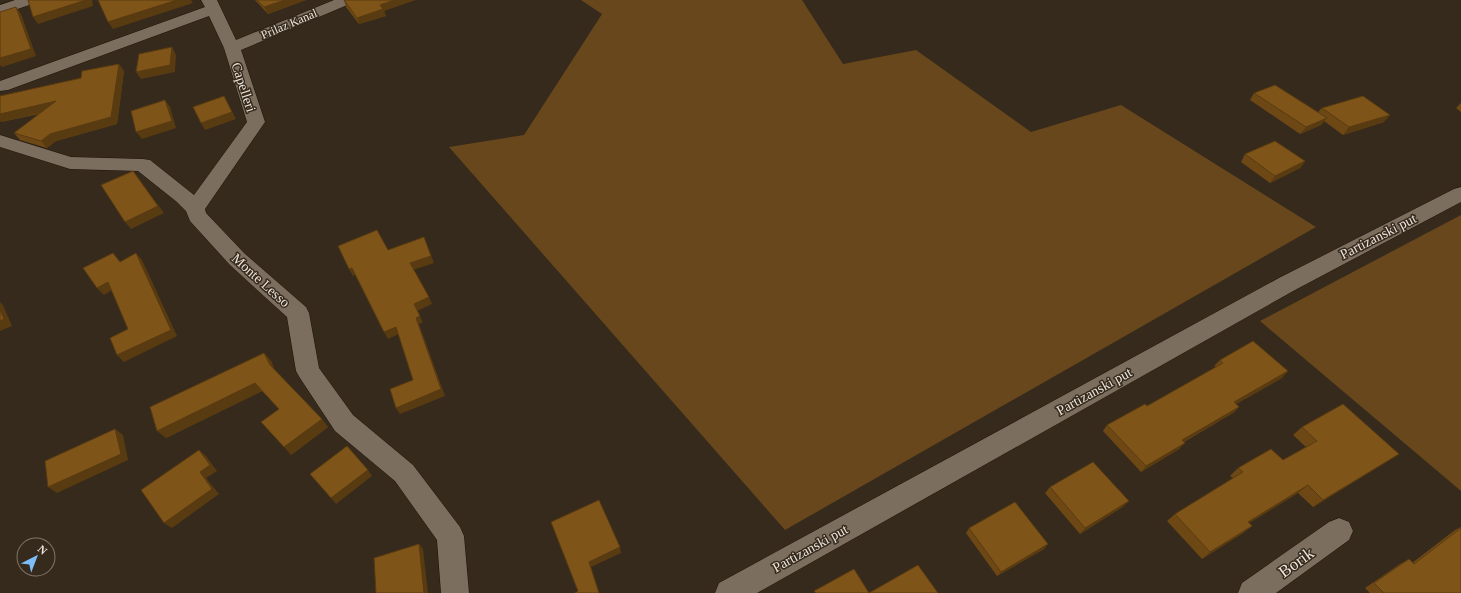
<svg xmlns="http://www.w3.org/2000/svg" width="1461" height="593" font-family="Georgia,serif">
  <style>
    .green { fill: #67471b }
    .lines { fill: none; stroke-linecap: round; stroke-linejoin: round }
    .minor-casing { stroke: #1d1206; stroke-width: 1 }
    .minor { fill: #7b6e5e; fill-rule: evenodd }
    .wall { fill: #6d4815 }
    .shaded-wall { fill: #593b11 }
    .building { fill: #7f5418; stroke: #593b11 }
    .labels { text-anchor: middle; stroke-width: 3; stroke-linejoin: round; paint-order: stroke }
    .far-street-label { font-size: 12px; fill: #ece5dc; stroke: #362a1c }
    .street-label { font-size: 14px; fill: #ece5dc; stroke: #362a1c }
    .near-street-label { font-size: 17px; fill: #ece5dc; stroke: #362a1c }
  </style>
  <rect width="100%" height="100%" fill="#362a1c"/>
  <!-- green -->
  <path class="green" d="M581,0H802L843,64L916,50L1031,132L1121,105L1316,227L785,530L449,147L524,135L602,14Z
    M1461,215V491L1260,321Z"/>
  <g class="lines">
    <!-- minor casing -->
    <g class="minor-casing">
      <path id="minor" d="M15,0H38L35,3L0,15V5Z
        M201,0H217L236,40L334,0H355L352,3L241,50L265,122L205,209L206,213L244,253L306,307L309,313L319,368L353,415L413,465L460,527L464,536L469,593H441L437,540L395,481L335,431L300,378L296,371L287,317L230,265L190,221L186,211L177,202L138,171L70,169L0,147V135L71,157L143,159L150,160L194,195L247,122L224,48L209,16L8,90L0,91V81L205,7Z
        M1461,187V202L1295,290L757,593H715L719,583L1279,278L1454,189Z
        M1339,518L1349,522L1353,531L1349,540L1276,593H1238L1242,583L1329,522Z"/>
    </g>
    <!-- minor -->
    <use href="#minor" class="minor"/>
  </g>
  <!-- wall -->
  <path class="wall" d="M255,0H306L268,14Z
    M344,0L384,11L386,16L359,24L346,7Z
    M124,71L117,124L56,141L47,148L20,140L14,133L39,114L1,122Z
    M1254,93L1318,112L1322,108L1384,122L1343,135L1324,121L1321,125L1300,134L1250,100Z
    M1461,103V112L1456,108Z
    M1245,154L1305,161L1300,168L1270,183L1241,162Z
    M264,353L271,361L275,371L328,427L291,455L279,409L262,391L166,438Z
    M1220,360L1282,378L1236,404L1239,407L1233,413L1184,442L1179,449L1141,472L1103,431L1107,425L1147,406L1216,367L1214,366Z
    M1302,427L1399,454L1388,461L1313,507L1298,493L1249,523L1252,526L1243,533L1202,559L1167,521L1175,514L1233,478L1230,476L1238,468L1283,460L1306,447L1293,435Z
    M1050,487L1124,506L1080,534L1045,493Z
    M1461,527V593H1370L1365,588L1400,564L1409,559L1412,563L1455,530Z
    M969,528L1048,544L1044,549L997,576L966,533Z"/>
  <!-- shaded-wall -->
  <path class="shaded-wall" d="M86,0H92L93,6L38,24L33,17Z
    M177,0H191L193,3L113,29L108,22Z
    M285,0H306L268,14L264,7Z
    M395,0H416L384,11L386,16L359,24L357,18L380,5Z
    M16,7L21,14L36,56L2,67L0,65V58Z
    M172,47L176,55L175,72L141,79L136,72Z
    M119,64L124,71L117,124L56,141L47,148L41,141Z
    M224,96L236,119L205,130L201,123Z
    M165,100L170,107L176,128L142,139L136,132Z
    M56,101L61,108L1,122L0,121V114Z
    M1390,115L1384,122L1343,135L1349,127Z
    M1327,118L1321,125L1300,134L1306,127Z
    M1305,161L1300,168L1270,183L1275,176Z
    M133,171L164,213L131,229L125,222Z
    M424,237L434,263L413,270L410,263Z
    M136,253L142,260L177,336L124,362L117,355L171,330Z
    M352,268L356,274L353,276L349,269Z
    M108,282L114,289L104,295L97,288Z
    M429,297L432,304L417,311L414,304Z
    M0,302L3,305L12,326L0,331Z
    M420,316L423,322L419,324L445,396L400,414L396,408L441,389L416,318Z
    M396,327L399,334L388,339L384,332Z
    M264,353L271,361L276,374L270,365Z
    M1288,371L1282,378L1228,408L1234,402Z
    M255,383L262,391L166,438L157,431Z
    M1239,407L1233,413L1176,446L1182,440Z
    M322,419L328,427L291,455L284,447Z
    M115,429L123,435L128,460L57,493L48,487Z
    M1185,443L1179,449L1141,472L1146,466Z
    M199,450L206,456L217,471L206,478L219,494L172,528L164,523L200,472Z
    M1399,454L1388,461L1313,507L1323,500Z
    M368,470L372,476L336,504L331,498Z
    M1308,485L1298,493L1239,529L1248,522Z
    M1129,501L1124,506L1080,534L1085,528Z
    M1252,526L1243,533L1202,559L1210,552Z
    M419,544L423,549L428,593H424Z
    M1048,544L1044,549L997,576L1001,572Z
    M620,547L621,553L591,567L599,593L589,562Z"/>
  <!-- building -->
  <path class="building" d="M28,0H86L33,17Z
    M98,0H177L108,22Z
    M257,0H285L264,7Z
    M344,0H395L380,5L383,9L357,18Z
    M16,7L31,49L0,58V12Z
    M172,47L170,65L136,72L139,54Z
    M119,64L111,117L50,134L41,141L14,133L56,101L0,114V96L81,78L82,71Z
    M1275,85L1327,118L1306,127L1254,93Z
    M224,96L232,112L201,123L193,107Z
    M1363,96L1390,115L1349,127L1322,108Z
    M165,100L172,121L136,132L131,111Z
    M1275,141L1305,161L1275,176L1245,154Z
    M133,171L158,206L125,222L101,185Z
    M377,230L388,250L424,237L431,256L410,263L429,297L414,304L420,316L416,318L441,389L396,408L390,389L413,380L396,327L384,332L352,268L349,269L338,246Z
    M113,253L120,262L136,253L171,330L117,355L110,338L128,329L108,282L97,288L83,268Z
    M0,310L4,319L0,321Z
    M1253,341L1288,371L1234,402L1239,407L1182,440L1185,443L1146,466L1107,425L1145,404L1147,406L1223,363L1220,360Z
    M264,353L270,365L322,419L284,447L261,422L279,409L255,383L157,431L150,407Z
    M1343,404L1399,454L1323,500L1308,485L1248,522L1252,526L1210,552L1175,514L1243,472L1238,468L1271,449L1283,460L1317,441L1302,427Z
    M115,429L121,454L48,487L45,461Z
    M347,446L368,470L331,498L310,474Z
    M199,450L210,465L200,472L212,489L164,523L141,490Z
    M1093,462L1129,501L1085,528L1050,487Z
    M599,500L620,547L589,562L599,593H575L578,591L551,522Z
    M1015,502L1048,544L1001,572L969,528Z
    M1461,528V593H1384L1374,583L1409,559L1414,564Z
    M419,544L424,593H376L374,558Z
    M918,565L938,593H869Z
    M854,569L869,593H816L814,591Z"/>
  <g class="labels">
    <!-- far-street labels -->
    <g class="far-street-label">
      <text transform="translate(289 24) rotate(-23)" y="4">Prilaz Kanal</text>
    </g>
    <!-- street labels -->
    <g class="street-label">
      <text transform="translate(244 87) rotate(72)" y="5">Capelleri</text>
      <text transform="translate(1378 236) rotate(-27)" y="5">Partizanski put</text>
      <text transform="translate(261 280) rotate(42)" y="5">Monte Lesso</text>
      <text transform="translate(1094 391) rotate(-29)" y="5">Partizanski put</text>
      <text transform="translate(810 548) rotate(-29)" y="5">Partizanski put</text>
    </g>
    <!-- near-street labels -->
    <g class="near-street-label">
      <text transform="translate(1296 562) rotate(-36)" y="6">Borik</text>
    </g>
  </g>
  <!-- north arrow -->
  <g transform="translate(36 557) rotate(42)"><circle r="19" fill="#362a1c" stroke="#7f7569"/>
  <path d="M0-3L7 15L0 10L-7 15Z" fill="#7dbef9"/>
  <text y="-6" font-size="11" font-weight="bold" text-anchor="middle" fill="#ece5dc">N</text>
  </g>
</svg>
